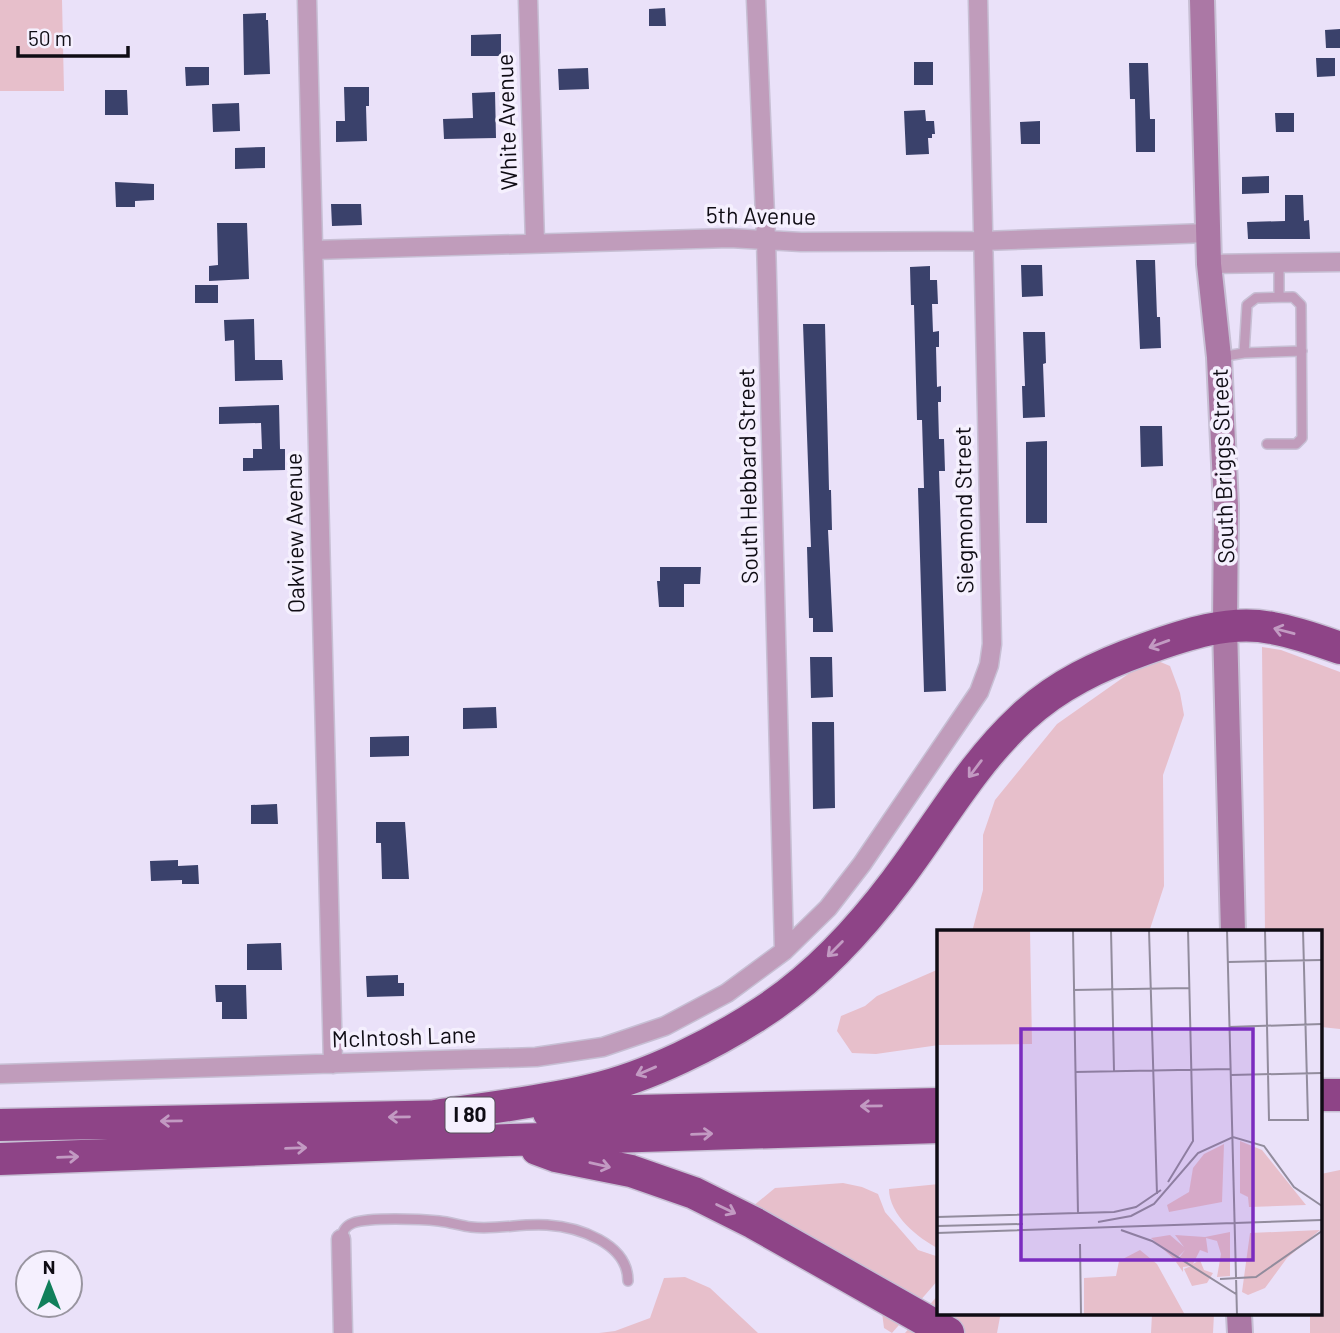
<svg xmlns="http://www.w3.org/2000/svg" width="1340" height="1333" font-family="Barlow,sans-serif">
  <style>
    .green { fill: #e7bfcb }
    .building { fill: #3a416b }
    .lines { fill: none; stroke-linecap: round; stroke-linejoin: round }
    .lane-casing { stroke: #c7bfd4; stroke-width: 12 }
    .street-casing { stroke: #c7bfd4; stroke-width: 21 }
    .secondary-casing { stroke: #c7bfd4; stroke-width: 28 }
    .highway-casing { stroke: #c7bfd4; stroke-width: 35 }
    .lane { stroke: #c09cbb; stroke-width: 9 }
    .street { stroke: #c09cbb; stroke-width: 18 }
    .secondary { stroke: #ab78a5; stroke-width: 24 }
    .highway { stroke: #8e4487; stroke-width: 32 }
    .oneway { stroke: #c29ac2 }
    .labels { text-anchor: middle; stroke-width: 7; stroke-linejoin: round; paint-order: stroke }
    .shield { fill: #f5f0fe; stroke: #54505a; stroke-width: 2 }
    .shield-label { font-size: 21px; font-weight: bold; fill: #0f0c14 }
    .street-label { font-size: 23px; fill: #0f0c14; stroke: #f5f0fe }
    .inset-road { fill: none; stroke: #928c9d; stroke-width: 2 }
    .view { fill: #7b2cbf; fill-opacity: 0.15; stroke: #7b2cbf; stroke-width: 3.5 }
    .inset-edge { fill: none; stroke: #0f0c14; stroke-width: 3.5 }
  </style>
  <rect width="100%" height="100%" fill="#eae1f9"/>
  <!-- green -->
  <path class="green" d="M0,0H62L64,91H0Z
    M1262,647L1281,650L1340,672V1029L1321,1027V932H1265Z
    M1151,658L1170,666L1180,693L1184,715L1163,775L1164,886L1150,929L1153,932H972L983,890V835L995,800L1057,724Z
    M939,969V1045L876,1054L852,1053L837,1031L841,1016L865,1006L877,996Z
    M1340,1170V1333H1310V1314H1321V1174Z
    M843,1183L862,1187L878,1194L885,1212L918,1250L939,1257V1279L892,1333L884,1328L879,1289L753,1206L775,1188Z
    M939,1184V1249C918,1238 889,1215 889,1189Z
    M685,1277L710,1288L758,1333H599L615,1331L650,1318L664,1278Z
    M939,1294V1314H1003L1000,1317L997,1333H905Z
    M1152,1314H1214L1213,1333H1151Z"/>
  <!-- building -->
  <path class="building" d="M665,8L666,26H649V9Z
    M266,13V20H268L270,74L244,75L243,14Z
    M1340,29V48H1326L1325,30Z
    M501,34V56H471V35Z
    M1316,58H1335V76L1317,77Z
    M914,62H933V85H914Z
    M1129,63H1148L1150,119H1155V152H1136L1135,99H1130Z
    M185,67H209V85L186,86Z
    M588,68L589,89L559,90L558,69Z
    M344,87H369V106H366L367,141L336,142V121H345Z
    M105,90H127L128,115H105Z
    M495,92L496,138L444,139L443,119L473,118L472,93Z
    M239,103L240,131L213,132L212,104Z
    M925,110L926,121H934L935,134H932V138H928L929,154L906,155L904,111Z
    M1275,113H1294V132H1276Z
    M1040,121V144H1021L1020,122Z
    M265,147V168L235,169V148Z
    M1269,176V193L1242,194V177Z
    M115,182L154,184V200L135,201V207H116Z
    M1285,195H1303L1304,221L1309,220L1310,239H1248L1247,222L1285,221Z
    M331,204H361L362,225L332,226Z
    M217,223H247L249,279L209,281V266L218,265Z
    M1136,260H1155L1157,317H1160L1161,348L1140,349Z
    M1021,265H1042L1043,296L1022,297Z
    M930,266V280H937L938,304H932L933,332L939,331V347H936L937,387L941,386V402H938L939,439H944L945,471H939L946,691L924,692L918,488H924L922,420H917L914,305H911L910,267Z
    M195,285H218V303H195Z
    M254,319L255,360H282L283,380L235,381L234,340L225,341L224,320Z
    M803,324H825L829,490H831L832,530H828L833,632H813V618H809L807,547H811Z
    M1023,332H1045L1046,363L1043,364L1045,417L1023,418L1022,386H1025Z
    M279,405L280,449H285V470L243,471V458H253V449H262L261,423L219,424V407Z
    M1140,426H1162L1163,466L1141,467Z
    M1047,441V523H1026V442Z
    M660,567H701L700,584H684V607H659L657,581H660Z
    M810,657H832L833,697L811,698Z
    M496,707L497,728L463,729V708Z
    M812,722H834L835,808L813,809Z
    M409,736V756L370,757V737Z
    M277,804L278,824H251V805Z
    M376,822H405L409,879H382L381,843H376Z
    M178,860V866L198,865L199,884H182V880L151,881L150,861Z
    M281,943L282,970H247V944Z
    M398,975V983H404V996L367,997L366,976Z
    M215,985H246L247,1019H222V1002H216Z"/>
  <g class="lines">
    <!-- lane casing -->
    <g class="lane-casing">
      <path id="lane" d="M1279,297V264
        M1244,353L1247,305L1256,298L1293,297L1301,305L1302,438L1296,444H1267
        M1220,357L1244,353L1302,351
        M341,1239C343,1231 345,1226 353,1223C369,1217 421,1219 439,1221C450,1222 461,1226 471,1227C497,1230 522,1223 547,1225C578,1227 628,1243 628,1281"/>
    </g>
    <!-- street casing -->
    <g class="street-casing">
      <path id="street" d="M307,0L333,1064
        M528,0L535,243
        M756,0L766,239L784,951
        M313,250L730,238L801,242L983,241L1208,233
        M1209,264L1340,262
        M0,1074L536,1057L603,1047L665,1026L727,993L784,951L828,908L862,864L979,692L989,665L992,644L978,0
        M341,1239L343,1333"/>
    </g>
    <!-- secondary casing -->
    <g class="secondary-casing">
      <path id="secondary" d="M1202,0L1209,264L1219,357L1226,506L1225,627L1233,932
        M1239,1314L1240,1333"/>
    </g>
    <!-- highway casing -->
    <g class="highway-casing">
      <path id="highway" d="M1321,1095H1340
        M549,1113L939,1104
        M435,1116C487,1108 540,1102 591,1090C648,1077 716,1043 764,1011C814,978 860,929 896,881C938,826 971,765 1022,718C1057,685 1100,665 1145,649C1184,635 1230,619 1272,628C1295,632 1318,640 1340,648
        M0,1125L455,1116
        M537,1149L556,1156L631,1171L694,1193L754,1223L948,1333
        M0,1159L511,1140L939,1127"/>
    </g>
    <!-- lane -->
    <use href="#lane" class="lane"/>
    <!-- street -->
    <use href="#street" class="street"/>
    <!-- secondary -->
    <use href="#secondary" class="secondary"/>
    <!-- highway -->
    <use href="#highway" class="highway"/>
  </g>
  <!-- one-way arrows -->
  <defs><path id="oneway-shaft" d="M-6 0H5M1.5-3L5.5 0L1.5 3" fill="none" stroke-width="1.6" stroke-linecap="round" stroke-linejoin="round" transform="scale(1.75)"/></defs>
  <g class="oneway">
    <use href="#oneway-shaft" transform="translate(1284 631) rotate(-165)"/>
    <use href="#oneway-shaft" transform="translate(1159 644) rotate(160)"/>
    <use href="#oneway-shaft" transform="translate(975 769) rotate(127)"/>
    <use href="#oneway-shaft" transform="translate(835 949) rotate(135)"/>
    <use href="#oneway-shaft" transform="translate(646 1071) rotate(157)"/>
    <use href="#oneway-shaft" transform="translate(871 1106) rotate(179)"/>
    <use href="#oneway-shaft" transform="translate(399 1117) rotate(179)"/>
    <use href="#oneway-shaft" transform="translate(171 1121) rotate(179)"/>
    <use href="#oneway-shaft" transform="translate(702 1134) rotate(-2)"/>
    <use href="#oneway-shaft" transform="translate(296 1148) rotate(-2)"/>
    <use href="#oneway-shaft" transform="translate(68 1157) rotate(-2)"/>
    <use href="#oneway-shaft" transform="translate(600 1165) rotate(13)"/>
    <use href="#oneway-shaft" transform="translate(726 1209) rotate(26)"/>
  </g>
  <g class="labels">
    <!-- shield labels -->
    <rect class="shield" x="445.5" y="1097.5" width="49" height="35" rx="5"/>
    <g class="shield-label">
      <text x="470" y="1122">I 80</text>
    </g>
    <!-- street labels -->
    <g class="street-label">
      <text transform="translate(507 122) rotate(-92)" y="8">White Avenue</text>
      <text transform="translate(761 216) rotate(1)" y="8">5th Avenue</text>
      <text transform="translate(1223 466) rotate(-92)" y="8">South Briggs Street</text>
      <text transform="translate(748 476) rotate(-91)" y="8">South Hebbard Street</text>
      <text transform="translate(964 510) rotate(-91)" y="8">Siegmond Street</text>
      <text transform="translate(295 533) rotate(-91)" y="8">Oakview Avenue</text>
      <text transform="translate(404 1037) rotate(-2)" y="8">McIntosh Lane</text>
    </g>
  </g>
  <!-- overview -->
  <g transform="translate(937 930)">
    <rect width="385" height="385" fill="#eae1f9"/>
    <path d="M0,0H93L95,114L0,115ZM303,211L325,220L369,275L312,277L311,267L303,263ZM287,214L285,272L232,282L230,275L252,262L256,238L267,224ZM383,300L350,328L328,358L311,365L305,362L313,303ZM293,302V346L280,347L284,324L280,311L269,308L271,323L263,320L256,334L263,330L267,340L276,343L270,353L255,356L247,339L254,336L246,337V342L239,332L248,320L238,330L214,308L233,305L247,317L238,305L268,307ZM203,320L220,334L248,385H147V348L179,346L182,331Z" fill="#e7bfcb"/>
    <path class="inset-road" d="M136,0L141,284M174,0L177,141M212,0L220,264M290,0L300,385M328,0L332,190H371L366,0M291,32L385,30M136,60L253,58M292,97L385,94M138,142L293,139M294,145L385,143M231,252L256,211L251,0M0,287L177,282L199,277L224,260M161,292L194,286L217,274L261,223L296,207L327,216L357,257L385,276M0,296L86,294M184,300L215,311L299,364M0,303L385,290M143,314L144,385M283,349L319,347L385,301"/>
    <path class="view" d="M84,99H316V330H84Z"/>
    <rect width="385" height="385" class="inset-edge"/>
  </g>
  <!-- north arrow -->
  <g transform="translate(49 1284)"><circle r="33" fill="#f5f0fe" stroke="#9995a0" stroke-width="2"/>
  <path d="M0-5L12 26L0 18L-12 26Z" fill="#117f5b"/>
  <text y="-10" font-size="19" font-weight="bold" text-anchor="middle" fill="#0f0c14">N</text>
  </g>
  <!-- scale -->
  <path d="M18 46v10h110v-10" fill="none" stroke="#0f0c14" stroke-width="3.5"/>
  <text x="28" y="46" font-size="21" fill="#0f0c14" stroke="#f5f0fe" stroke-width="5" paint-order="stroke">50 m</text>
</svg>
